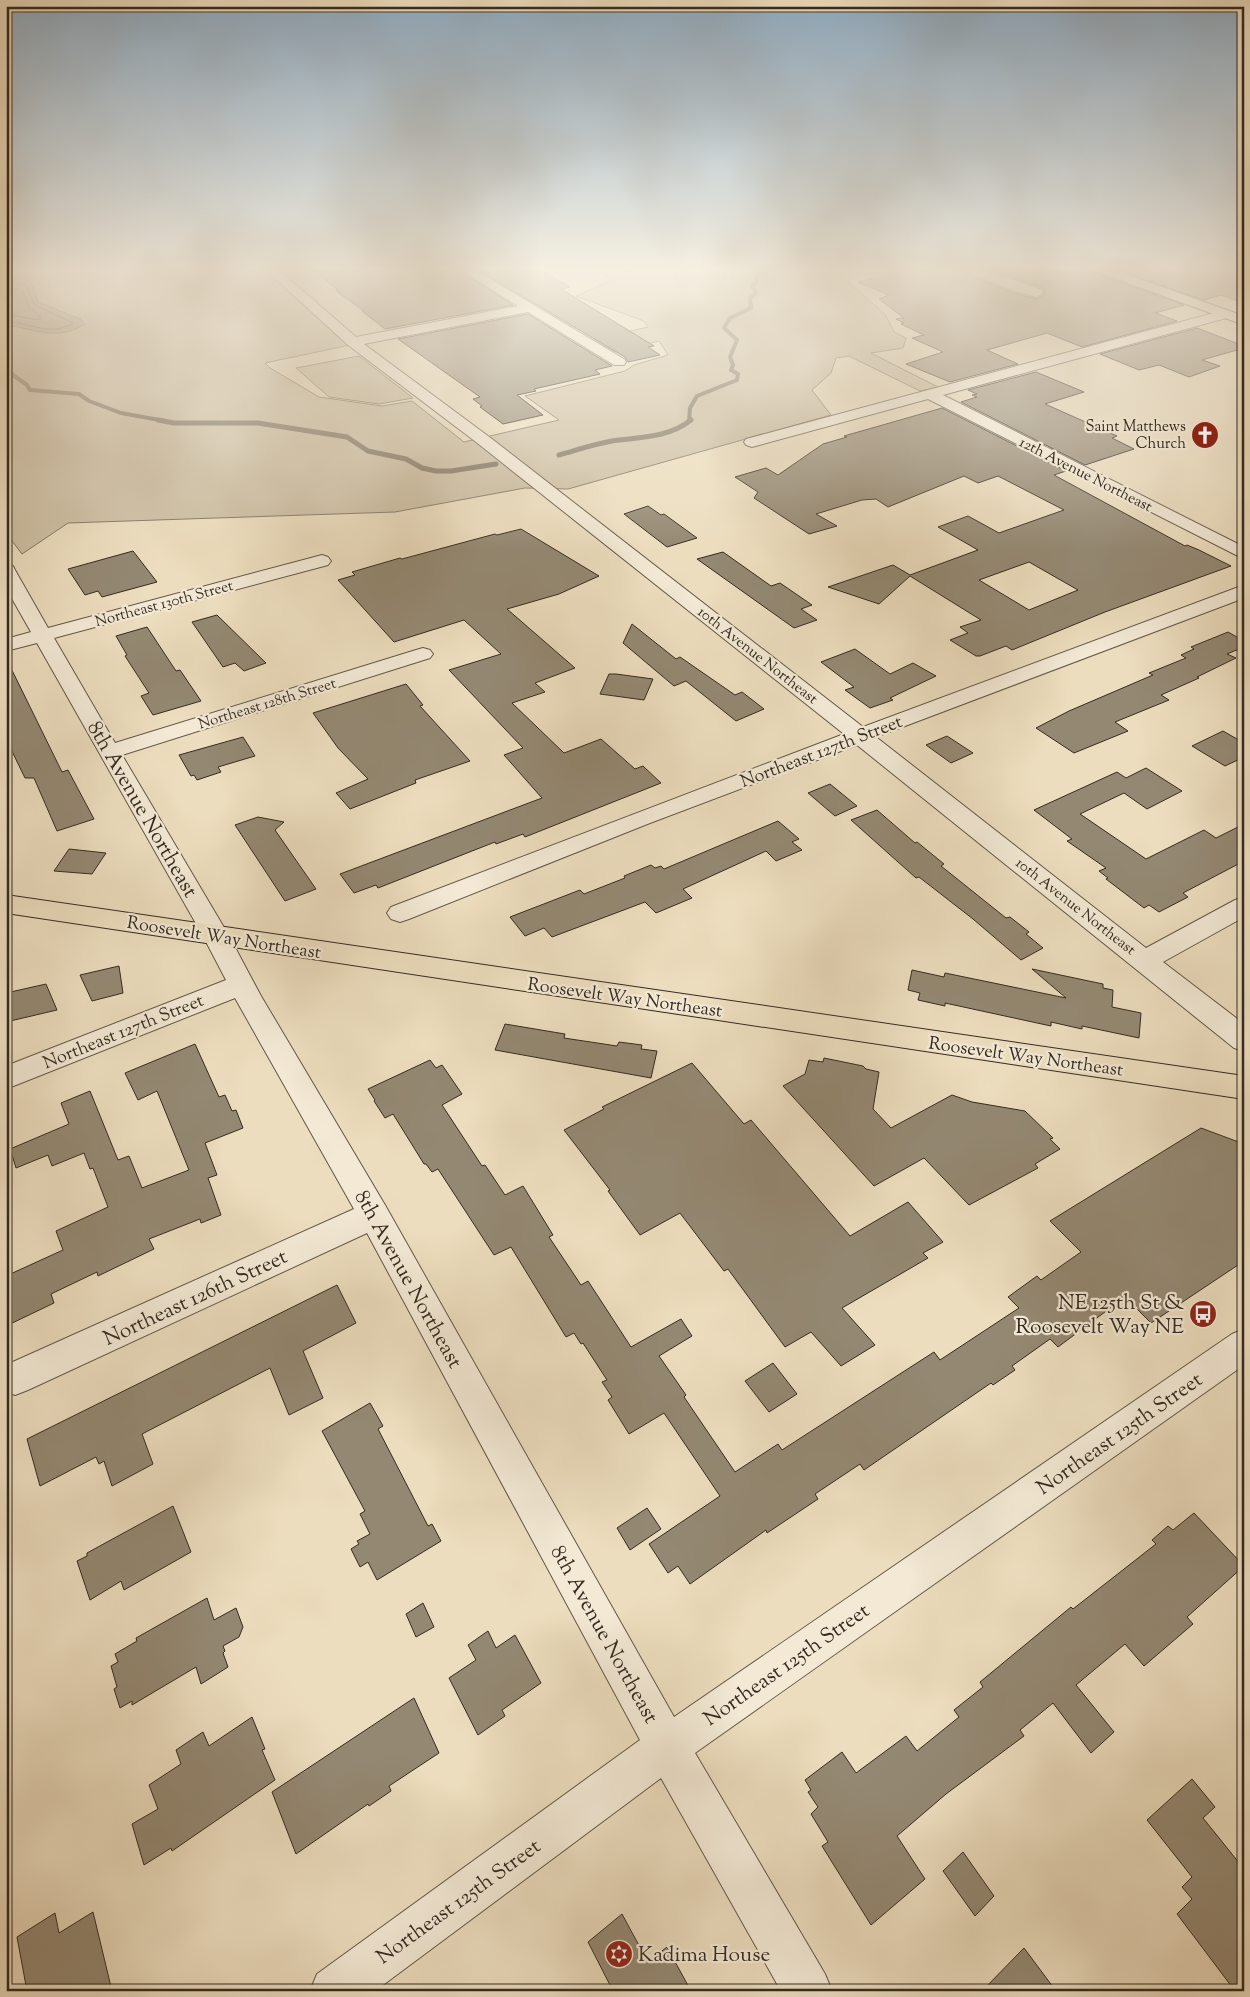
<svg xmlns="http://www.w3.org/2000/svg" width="1250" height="1997" font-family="'Sorts Mill Goudy',serif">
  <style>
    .green { fill: #cdbfa3; stroke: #807562 }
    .water { fill: #ada088; stroke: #7d715e }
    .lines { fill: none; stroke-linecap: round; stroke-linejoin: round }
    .shore { stroke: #706654; stroke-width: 1 }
    .stream-far1 { stroke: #7d715e; stroke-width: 4 }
    .stream { stroke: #7d715e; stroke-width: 5 }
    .building { fill: #948872; stroke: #342b20; fill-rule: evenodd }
    .minor-casing { stroke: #625848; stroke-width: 2 }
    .major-casing { stroke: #342b20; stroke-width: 2 }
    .minor { fill: #f3e9d5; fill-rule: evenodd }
    .major { fill: #ecddbe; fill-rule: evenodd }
    .labels { text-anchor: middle; stroke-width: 4.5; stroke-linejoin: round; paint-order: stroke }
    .far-poi-label { font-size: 15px; fill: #342b20; stroke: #f3e9d5; text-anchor: end }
    .far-street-label { font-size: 15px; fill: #342b20; stroke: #f3e9d5 }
    .street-label { font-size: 18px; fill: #342b20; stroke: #f3e9d5 }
    .near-street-label { font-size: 21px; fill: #342b20; stroke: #f3e9d5 }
    .near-poi-label { font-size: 21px; fill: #342b20; stroke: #f3e9d5; text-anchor: end }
  </style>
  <rect width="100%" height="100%" fill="#ecddbe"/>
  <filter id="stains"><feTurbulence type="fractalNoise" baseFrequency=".004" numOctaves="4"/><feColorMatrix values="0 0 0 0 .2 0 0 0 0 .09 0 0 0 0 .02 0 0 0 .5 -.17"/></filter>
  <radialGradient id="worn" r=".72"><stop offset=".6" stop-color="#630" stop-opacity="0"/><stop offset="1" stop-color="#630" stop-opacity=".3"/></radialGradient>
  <!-- green -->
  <path class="green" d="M6,270H265L350,345L265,363L270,368L319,397L382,406L412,401L464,442L559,420L525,396L625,371L634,365L668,355L659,341L615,352L594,339L648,327L644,321L576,296L612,280L605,276L634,270H685L697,275L721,270H869L848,282L885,314L894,332L906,338L903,348L871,353L938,387L920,391L849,356L836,358L831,373L812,390L831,415L568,489L525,488L395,512L68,523L22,554L6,533Z
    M359,356L413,398L379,404L329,397L296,368Z"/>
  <!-- water -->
  <path class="water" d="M6,276L28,280L33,286L38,302L80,319L85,324C56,342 36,329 6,325Z"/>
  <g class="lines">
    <!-- shore -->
    <path class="shore" d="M6,281L25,284L35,305L73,323C53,337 28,323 6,321
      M6,288L22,290L29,307L41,318L38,320L6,314"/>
    <!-- stream-far1 -->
    <path class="stream-far1" d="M6,370L27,385L30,390L79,394L89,401L121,413L165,421
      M689,421L690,408L697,396L737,380L738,374L731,370L733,365L730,357L737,340L724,328L730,318L751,308L750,298L756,293L752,286L757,282V276L769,270"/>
    <!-- stream -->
    <path class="stream" d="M158,420L174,423H258L347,437L368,451L406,459L422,468L436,471H451L496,464
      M559,455C577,450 594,444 612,441C640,437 668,438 691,420"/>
  </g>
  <!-- building -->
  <path class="building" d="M313,270H424L431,273L459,270L513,305L385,329L362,311H364L336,291H339Z
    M478,270H540L570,287L561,289L654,346L648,347L660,355L628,362L625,357Z
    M911,270H965L968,275L1014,293L1037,299L1045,294L1043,288L988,270H1096L1099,275L1184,305L1155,313L1177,321L1082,347L1047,333L987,350L1018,364L950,382L906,364L943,352L912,338L924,335L901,324L904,323L896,319L904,318L879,299L889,295L858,282Z
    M1118,270H1244V303L1221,295L1204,300Z
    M528,314L612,366L595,370L600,374L534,389L536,391L517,395L543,415L503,424L480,407L482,406L473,399L480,397L398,339Z
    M1197,328L1244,346V348L1202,360L1220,366L1189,377L1159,365L1139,370L1100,354Z
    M1036,372L1084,392L1045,404L1117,436L1112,438L1134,449L1085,465L961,402L977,397L972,395L977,394L968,390Z
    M942,408L1066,471L1054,475L1185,546L1187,545L1199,550L1231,566L1105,612L1012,650L1006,646L980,656H976L950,640L968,633L960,627L981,620L910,576L879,604L828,587L893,565L910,575L978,550L938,527L968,516L999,533L1064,510L998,476L978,483L964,476L888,507L876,499L862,500L816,514L837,526L809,534L754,498L758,492L735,477L766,468L778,475L823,444L847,437L844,436ZM1029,562L1078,590L1029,610L979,580Z
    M648,506L661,515L664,514L697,538L667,547L624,514Z
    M521,529L599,576L559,594L507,609L575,668L535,683L545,692L512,703L564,753L601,739L635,769L643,766L661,783L525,837L523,834L496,844L495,842L378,888L376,885L354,893L340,874L542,798L504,755L523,748L449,670L501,654L464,620L394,642L338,580L355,575L352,572L400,558L402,559L495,534L497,535Z
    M133,551L157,582L102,597L98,591L85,595L68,569Z
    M723,552L771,586L780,583L812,605L801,609L817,620L794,628L697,559Z
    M217,615L266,663L244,671L235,663L223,667L192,622Z
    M632,624L676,659L680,657L735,695L742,692L764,709L736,721L686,681L674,686L623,643Z
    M147,627L176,671L180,670L201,701L153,715L141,696L149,693L125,656L127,655L116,636Z
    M1228,632L1244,641V647L1227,654L1236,658L1197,677L1199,678L1161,695L1169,700L1115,722L1128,731L1074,753L1036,728L1069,711L1153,675L1149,673L1186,658L1181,655L1194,649L1191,647Z
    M855,649L890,674L913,663L936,676L890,698L893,700L870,708L845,690L854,687L821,662Z
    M6,658L62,772L68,770L94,819L57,831L34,778H25L6,739Z
    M609,674H616L653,679L644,700L600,694Z
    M406,684L423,705L420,706L470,761L415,780L416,783L350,809L336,793L368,779L338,748L313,713Z
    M1223,731L1244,743V757L1225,766L1192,746Z
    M947,736L973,753L951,763L926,745Z
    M243,737L255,756L218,767L221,772L197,780L194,775L191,776L179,755Z
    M1146,768L1182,791L1147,809L1124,793L1080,814L1146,859L1204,830L1216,838L1244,824V861L1183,893L1188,897L1159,912L1149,905L1144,908L1106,879L1108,878L1099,871L1106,868L1067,841L1072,839L1034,810L1117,772L1126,778Z
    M830,784L857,806L835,816L808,793Z
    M877,810L915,843L917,842L944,864L941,866L1006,918L1010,917L1029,932L1026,934L1043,948L1021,960L973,919L919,877L916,878L851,820Z
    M258,817L284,822L275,830L316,889L285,901L235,825Z
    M778,821L799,839L792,842L802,850L776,861L766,851L683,889L692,898L656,913L645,902L552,937L544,928L525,936L510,917L580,890L584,894L625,878L624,876L651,865L655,868L661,866L664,869Z
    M69,849L106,853L92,874L54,871Z
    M119,966L123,993L92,1001L80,975Z
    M1032,969L1103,984V988L1113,990L1112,1007L1141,1013L1139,1038L1082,1026V1029L1051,1022V1026L945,1003V1006L918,1000L920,993L908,990L912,970L944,977L945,973L1066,998Z
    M46,984L57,1010L6,1022V993Z
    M505,1024L565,1034L564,1038L617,1046L619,1042L642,1045L641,1049L657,1051L651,1078L495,1050Z
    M195,1044L219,1097L225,1095L232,1111L236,1110L243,1128L205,1143L217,1175L208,1178L221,1215L201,1223L200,1219L149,1239L154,1249L98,1276L97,1272L51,1294L54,1303L6,1326V1276L63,1250L56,1231L108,1207L93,1168L90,1169L84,1153L52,1166L48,1155L16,1168L10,1149L69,1124L61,1103L90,1091L118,1160L129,1156L142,1188L189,1170L157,1091L138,1100L125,1073Z
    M824,1058L863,1066L866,1069L879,1072L873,1109L891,1128L952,1095L972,1102L1025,1111L1053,1138L1050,1139L1060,1149L1035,1164L1038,1168L969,1205L924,1158L874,1186L783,1086L805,1074L809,1060L823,1062Z
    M430,1060L436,1068L442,1065L462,1094L442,1105L482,1166L485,1165L505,1195L523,1186L553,1235L549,1237L581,1285L588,1281L631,1347L681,1319L692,1336L659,1356L686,1395L684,1397L735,1472L778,1444L782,1450L934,1352L940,1360L1019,1308L1008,1297L1037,1276L1041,1280L1081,1252L1050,1221L1201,1128L1244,1144V1261L1151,1323L1125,1297L1058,1347L1050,1339L1012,1366L1015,1370L993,1385L991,1383L864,1470L860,1464L815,1494L818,1499L767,1533L766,1530L690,1584L678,1566L668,1573L649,1544L720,1496L664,1413L629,1434L608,1400L612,1397L602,1382L607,1380L583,1343L581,1344L574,1333L566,1337L511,1247L494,1255L438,1169L432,1172L426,1164H424L393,1114L385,1118L374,1101L375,1100L368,1089Z
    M692,1063L744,1124L751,1120L850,1236L908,1202L943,1242L923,1253L928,1258L842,1308L875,1345L841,1366L811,1332L785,1347L728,1269L724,1271L680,1213L640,1235L608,1191L610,1190L564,1130L604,1109L602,1107Z
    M337,1285L356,1323L303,1351L323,1398L289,1415L270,1368L142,1434L153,1464L112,1486L104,1461L99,1464L96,1457L40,1486L27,1439Z
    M773,1363L797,1394L769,1412L745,1381Z
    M370,1403L383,1426L378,1429L428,1526L432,1524L441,1541L377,1580L368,1562L360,1567L351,1549L359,1544L357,1541L370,1534L360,1514L365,1511L322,1431Z
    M173,1506L191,1552L124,1590L121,1581L90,1600L77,1561L87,1556V1553Z
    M647,1508L661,1529L630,1550L617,1528Z
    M1194,1513L1244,1566L1187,1617L1193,1624L1144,1666L1125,1644L1076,1685L1114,1732L1091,1753L1053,1703L1020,1730L1024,1736L946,1794L897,1836L925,1879L871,1925L822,1846L828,1842L811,1814L818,1807L808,1792L811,1790L805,1780L842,1752L856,1773L906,1736L917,1751L959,1717L954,1710L983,1687L980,1682L1071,1607L1073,1609L1156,1544L1152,1540L1168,1526L1173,1530Z
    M207,1598L214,1620L236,1608L243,1627L239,1637L223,1646L225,1651L223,1653L228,1667L201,1684L196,1667L132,1705V1701L120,1708L114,1689L117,1687L111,1666L118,1662L115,1654L137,1641L136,1638Z
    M423,1603L434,1627L416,1637L406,1614Z
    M488,1631L496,1648L515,1635L541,1683L502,1710L505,1716L478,1735L449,1678L476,1660L468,1645Z
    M414,1698L439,1753L389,1786L391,1791L369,1806L368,1804L296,1854L272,1792Z
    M252,1717L265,1749L262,1750L275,1780L172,1851L171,1848L144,1865L132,1824L158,1809L149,1785L181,1764L176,1750L203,1732L209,1746Z
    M1192,1779L1215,1807L1203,1818L1244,1869V1991H1235L1177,1914L1192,1899L1182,1887L1192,1877L1147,1820Z
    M963,1852L994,1896L975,1916L943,1871Z
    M93,1912L112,1991H27L17,1937L55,1913L59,1933Z
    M622,1914L648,1962L667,1947L691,1991H613L588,1942Z
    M1024,1948L1056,1991H982Z"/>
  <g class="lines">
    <!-- minor casing -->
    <g class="minor-casing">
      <path id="minor" d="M266,270H279L356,337L518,306L461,270H475L624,359L626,362L624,365H614L528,312L364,344L488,436L863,727L1244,585V598L876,737L1146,948L1235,900L1244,897V917L1163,962L1244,1024V1051L1234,1048L857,745L650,823L409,919L400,922L391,919L387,913L391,907L844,734L476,442L348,345Z
        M967,270H983L1042,290L1043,293L1037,297L1015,291L969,273Z
        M1225,310L1230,311L1232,314L1230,317L943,395L1244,547V559L928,399L752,447L746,445L744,442L746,439Z
        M322,555L328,557L331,561L328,565L54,638L115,743L416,650L423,648L430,650L433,654L430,658L122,755L229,936L261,996L385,1205L674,1717L1232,1334L1244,1329V1365L695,1753L825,1974L832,1991H781L661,1778L375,1991H310L317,1974L640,1740L367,1233L28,1390L15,1395L6,1391V1365L354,1209L235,998L6,1089V1066L226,980L203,936L37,643L6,651V639L31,632L6,588V564L13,566L15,570L48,628Z"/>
    </g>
    <!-- major casing -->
    <g class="major-casing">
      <path id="major" d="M1098,270H1114L1244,316V325L1100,273Z
        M6,895L1244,1076V1099L6,913Z"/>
    </g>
    <!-- minor -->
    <use href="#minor" class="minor"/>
    <!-- major -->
    <use href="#major" class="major"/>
  </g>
  <!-- sky -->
  <linearGradient id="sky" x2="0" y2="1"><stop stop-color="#90acc2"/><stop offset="0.49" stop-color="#f6f0e2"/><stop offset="1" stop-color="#f6f0e2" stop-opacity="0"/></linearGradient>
  <rect width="1250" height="549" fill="url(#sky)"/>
  <!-- icons -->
  <defs>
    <g id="church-disc" transform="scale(1.4375)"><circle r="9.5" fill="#8f2418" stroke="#f3e9d5"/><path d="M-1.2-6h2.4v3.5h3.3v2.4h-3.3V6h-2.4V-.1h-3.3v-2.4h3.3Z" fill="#fff"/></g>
    <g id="bus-disc" transform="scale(1.4375)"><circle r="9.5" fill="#8f2418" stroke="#f3e9d5"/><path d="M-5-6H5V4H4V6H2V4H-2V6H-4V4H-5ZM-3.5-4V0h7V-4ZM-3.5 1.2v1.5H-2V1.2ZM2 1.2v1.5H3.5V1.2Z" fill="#fff"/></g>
    <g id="synagogue-disc" transform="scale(1.4375)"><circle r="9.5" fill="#8f2418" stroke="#f3e9d5"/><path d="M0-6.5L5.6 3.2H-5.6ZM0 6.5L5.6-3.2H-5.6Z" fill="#fff"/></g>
  </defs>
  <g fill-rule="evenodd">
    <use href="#church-disc" x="1205" y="435"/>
    <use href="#bus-disc" x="1203" y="1314"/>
    <use href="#synagogue-disc" x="619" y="1954"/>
  </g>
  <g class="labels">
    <!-- far-poi labels -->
    <g class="far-poi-label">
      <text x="1186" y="431">Saint Matthews<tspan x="1186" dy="17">Church</tspan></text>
    </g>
    <!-- far-street labels -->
    <g class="far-street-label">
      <text transform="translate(1086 474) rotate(27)" y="5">12th Avenue Northeast</text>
      <text transform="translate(164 603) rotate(-15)" y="5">Northeast 130th Street</text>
      <text transform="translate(758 655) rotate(38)" y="5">10th Avenue Northeast</text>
      <text transform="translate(267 703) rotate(-17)" y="5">Northeast 128th Street</text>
      <text transform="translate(1076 906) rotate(38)" y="5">10th Avenue Northeast</text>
    </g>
    <!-- street labels -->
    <g class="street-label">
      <text transform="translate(821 751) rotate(-21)" y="6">Northeast 127th Street</text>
      <text transform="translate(224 937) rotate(9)" y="6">Roosevelt Way Northeast</text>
      <text transform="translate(625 997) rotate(8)" y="6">Roosevelt Way Northeast</text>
      <text transform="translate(123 1031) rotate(-22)" y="6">Northeast 127th Street</text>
      <text transform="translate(1026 1056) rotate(8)" y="6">Roosevelt Way Northeast</text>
    </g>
    <!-- near-street labels -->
    <g class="near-street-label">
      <text transform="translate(143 809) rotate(60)" y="7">8th Avenue Northeast</text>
      <text transform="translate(409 1279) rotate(61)" y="7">8th Avenue Northeast</text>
      <text transform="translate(195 1297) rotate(-25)" y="7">Northeast 126th Street</text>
      <text transform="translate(1119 1433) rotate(-35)" y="7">Northeast 125th Street</text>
      <text transform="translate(605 1634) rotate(61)" y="7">8th Avenue Northeast</text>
      <text transform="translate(786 1664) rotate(-35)" y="7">Northeast 125th Street</text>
      <text transform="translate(458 1901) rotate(-36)" y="7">Northeast 125th Street</text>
    </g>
    <!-- near-poi labels -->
    <g class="near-poi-label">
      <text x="1184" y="1309">NE 125th St &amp;<tspan x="1184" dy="24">Roosevelt Way NE</tspan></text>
      <text x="638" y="1961" text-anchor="start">Kadima House</text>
    </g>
  </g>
  <!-- margin -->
  <rect width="1250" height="1997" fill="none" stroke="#ecddbe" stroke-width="25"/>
  <rect x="8" y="8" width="1235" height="1982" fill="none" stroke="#342b20" stroke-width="2.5"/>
  <rect x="12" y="12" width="1225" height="1972" fill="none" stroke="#342b20"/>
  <rect width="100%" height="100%" filter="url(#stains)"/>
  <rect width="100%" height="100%" fill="url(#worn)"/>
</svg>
